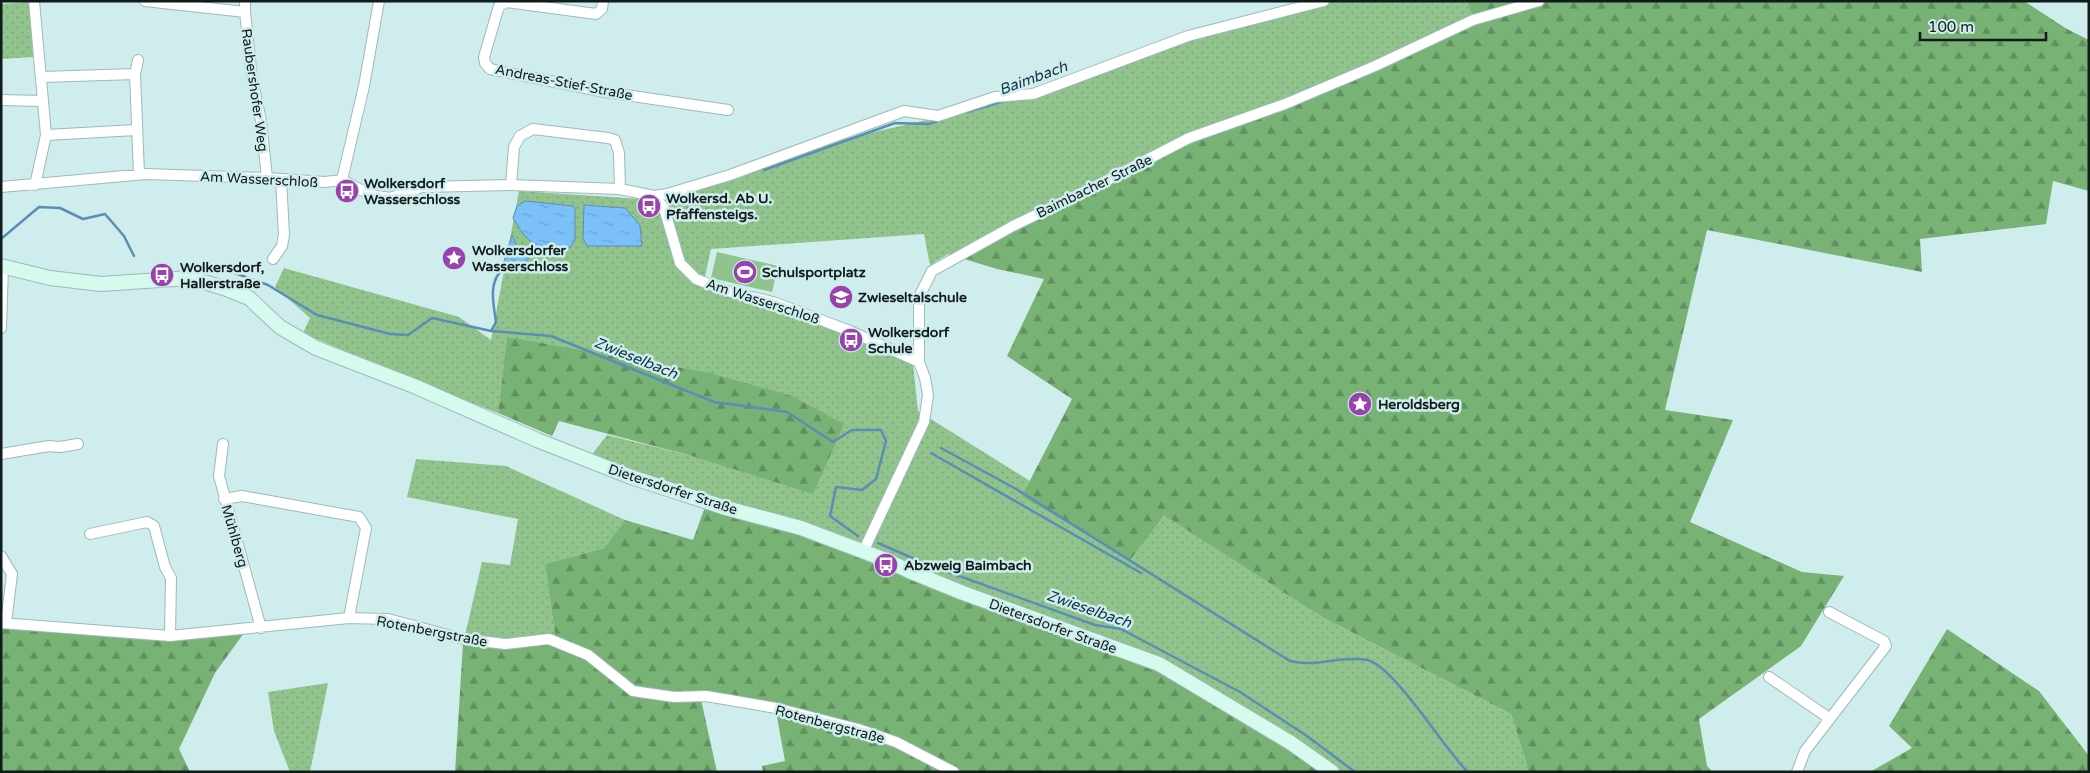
<svg xmlns="http://www.w3.org/2000/svg" width="2090" height="773" font-family="'Varela Round',sans-serif">
  <style>
    .green { fill: url(#green-dots) }
    .forest { fill: url(#forest-firs) }
    .pitch { fill: #91c38d }
    .water { fill: url(#water-ripples); stroke: #5b8eb6 }
    .lines { fill: none; stroke-linecap: round; stroke-linejoin: round }
    .stream { stroke: #5b8eb6; stroke-width: 2.5 }
    .street-casing { stroke: #9cbab9; stroke-width: 12 }
    .secondary-casing { stroke: #9cbab9; stroke-width: 16 }
    .street { stroke: #fff; stroke-width: 10 }
    .secondary { stroke: #d6faed; stroke-width: 14 }
    .labels { text-anchor: middle; stroke-width: 5; stroke-linejoin: round; paint-order: stroke }
    .street-label { font-size: 14px; fill: #101b1b; stroke: #ceedec }
    .poi-label { font-size: 14px; font-weight: bold; fill: #101b1b; stroke: #ceedec; text-anchor: start }
    .water-label { font-size: 15px; font-style: italic; fill: #143249; stroke: #ceedec }
  </style>
  <defs>
    <pattern id="green-dots" width="8" height="8" patternUnits="userSpaceOnUse" patternTransform="scale(1.25)"><rect width="8" height="8" fill="#91c38d"/><path d="M2 2h.1M6 6h.1" fill="none" stroke="#7ca779" stroke-width="1.8" stroke-linecap="round"/></pattern>
    <pattern id="forest-firs" width="22" height="20" patternUnits="userSpaceOnUse" patternTransform="scale(1.25)"><rect width="22" height="20" fill="#78b275"/><path d="M5 1l3.5 6h-7zM16 11l3.5 6h-7z" fill="#61905f"/></pattern>
    <pattern id="water-ripples" width="26" height="14" patternUnits="userSpaceOnUse" patternTransform="scale(1.25)"><rect width="26" height="14" fill="#7bc0f8"/><path d="M2 4q2-2 4 0t4 0M15 11q2-2 4 0t4 0" fill="none" stroke="#69a4d4"/></pattern>
  </defs>
  <rect width="100%" height="100%" fill="#ceedec"/>
  <!-- green -->
  <path class="green" d="M1318,1H1467L1475,24L1016,226L948,254L930,265L924,234L711,249L704,281L912,355L918,411L1030,481L1023,496L1164,514L1322,617L1511,714L1529,772H1326L1153,667L587,461L607,435L692,456L507,338L498,413L417,382L303,333L310,318L275,287L284,268L459,317L491,340L519,191L656,200L731,181L831,142L957,113L1072,82L1185,36Z
    M30,2L33,57L1,59V4Z
    M416,459L506,466L625,520L604,548L545,564L555,635L504,649L463,644L482,562L510,565L518,519L407,497Z
    M328,683L310,772H290L274,731L268,692Z"/>
  <!-- forest -->
  <path class="forest" d="M1467,1H2024L2067,29L2089,40V191L2053,181L2046,224L1920,239L1922,272L1707,230L1665,410L1733,420L1690,522L1802,572L1844,576L1801,646L1699,719L1707,766L1713,772H1529L1511,714L1322,617L1164,515L1130,560L1022,496L1072,399L1007,356L1044,279L997,269L948,254L1016,226L1189,143L1289,106L1475,24Z
    M507,337L710,373L792,396L844,424L813,494L692,456L559,421L552,436L498,413Z
    M706,504L797,533L1153,667L1326,772H763L762,766L785,761L775,706L700,695L717,772H455L463,644L504,649L555,635L545,564L604,548L625,520L693,540Z
    M1,627L244,633L215,673L179,749L190,772H1Z
    M1947,629L2039,691L2089,756V772H1870L1912,748L1889,726Z"/>
  <!-- pitch -->
  <path class="pitch" d="M717,252L778,266L772,292L711,278Z"/>
  <!-- water -->
  <path class="water" d="M525,201L573,206L575,209V240L570,248C535,246 532,250 513,218L517,206Z
    M584,205L625,208L640,225L642,246H587L583,239Z
    M512,235L518,249L529,258L517,267L501,271Z"/>
  <g class="lines">
    <!-- stream -->
    <path class="stream" d="M967,112L1008,100
      M764,170L895,123L929,124L941,120
      M1,239L39,207L60,208L83,219L105,214L124,236L134,256
      M229,271L268,285L317,315L390,334L408,335L432,318L491,331L551,336L714,402L787,412L833,442L852,430H881L886,441L876,479L862,490L836,487L830,516L858,536
      M491,331L496,322C494,306 488,284 501,271
      M941,448L1016,489L1290,661C1316,668 1341,655 1367,660C1393,665 1444,748 1466,770
      M931,453L1141,573
      M878,543L926,564L1095,625L1121,629L1240,692L1307,736L1355,772"/>
    <!-- street casing -->
    <g class="street-casing">
      <path id="street" d="M34,1L46,135L35,185
        M145,1L245,12
        M245,1V12L252,78L261,121L267,178
        M603,1L602,9L596,14L507,2L499,6L484,57L485,63L490,69L605,92L728,110
        M138,60L135,74L139,174
        M42,77L135,74
        M1,100L43,101
        M46,135L136,130
        M342,180L364,86L379,1
        M511,185L514,147L520,136L533,129L608,138L615,140L619,153L620,189
        M1,187L146,174L267,178L325,182L342,180L371,195L390,198L422,187L511,185L620,189L654,196L667,194L730,175L904,111L938,116L995,97L1033,94L1188,36L1324,1
        M654,196L664,208L680,263L696,279L727,291L773,302L850,331L919,362
        M273,259L282,246L284,235L281,179
        M1,328L3,266
        M223,444L219,476L261,628
        M1,454L49,446L60,447L78,444
        M224,499L242,496L359,517L366,528L349,618
        M90,534L147,522L154,526L165,567L171,578L170,636
        M863,552L924,422L928,395L925,378L919,362V297L932,271L1013,226L1096,186L1189,138L1285,104L1375,66L1473,20L1539,1
        M1,556L12,574L6,623
        M1,623L170,636L349,618L388,619L463,639L505,644L549,639L588,655L633,691L674,697L706,696L776,708L858,729L896,742L954,772
        M1769,677L1829,718
        M1797,772L1805,751L1886,646L1884,641L1829,612"/>
    </g>
    <!-- secondary casing -->
    <g class="secondary-casing">
      <path id="secondary" d="M1,266L50,278L101,284L190,278L224,288L249,298L280,327L316,348L414,386L537,440L631,477L726,508L801,528L886,560L909,571L963,593L1159,664L1291,743L1332,772"/>
    </g>
    <!-- street -->
    <use href="#street" class="street"/>
    <!-- secondary -->
    <use href="#secondary" class="secondary"/>
  </g>
  <!-- icons -->
  <defs>
    <g id="bus-disc" transform="scale(1.25)"><circle r="9.5" fill="#9941ad" stroke="#ceedec"/><path d="M-5-6H5V4H4V6H2V4H-2V6H-4V4H-5ZM-3.5-4V0h7V-4ZM-3.5 1.2v1.5H-2V1.2ZM2 1.2v1.5H3.5V1.2Z" fill="#fff"/></g>
    <g id="sight-disc" transform="scale(1.25)"><circle r="9.5" fill="#9941ad" stroke="#ceedec"/><path d="M0-6L1.8-2.2L6-1.7L2.9 1.2L3.7 5.4L0 3.3L-3.7 5.4L-2.9 1.2L-6-1.7L-1.8-2.2Z" fill="#fff"/></g>
    <g id="stadium-disc" transform="scale(1.25)"><circle r="9.5" fill="#9941ad" stroke="#ceedec"/><path d="M0-5a6.5 5 0 1 0 0 10a6.5 5 0 1 0 0-10ZM-3.5-1.8h7v3.6h-7Z" fill="#fff"/></g>
    <g id="school-disc" transform="scale(1.25)"><circle r="9.5" fill="#9941ad" stroke="#ceedec"/><path d="M0-5L7-2L0 1L-7-2ZM-4 1L0 2.5L4 1V4Q0 6-4 4Z" fill="#fff"/></g>
  </defs>
  <g fill-rule="evenodd">
    <use href="#bus-disc" x="347" y="191"/>
    <use href="#bus-disc" x="649" y="206"/>
    <use href="#sight-disc" x="454" y="258"/>
    <use href="#stadium-disc" x="745" y="272"/>
    <use href="#bus-disc" x="162" y="275"/>
    <use href="#school-disc" x="841" y="297"/>
    <use href="#bus-disc" x="851" y="340"/>
    <use href="#sight-disc" x="1360" y="404"/>
    <use href="#bus-disc" x="886" y="565"/>
  </g>
  <g class="labels">
    <!-- street labels -->
    <g class="street-label">
      <text transform="translate(564 82) rotate(11)" y="5">Andreas-Stief-Straße</text>
      <text transform="translate(255 90) rotate(82)" y="5">Raubershofer Weg</text>
      <text transform="translate(259 179) rotate(3)" y="5">Am Wasserschloß</text>
      <text transform="translate(1094 186) rotate(-26)" y="5">Baimbacher Straße</text>
      <text transform="translate(763 301) rotate(18)" y="5">Am Wasserschloß</text>
      <text transform="translate(673 489) rotate(18)" y="5">Dietersdorfer Straße</text>
      <text transform="translate(235 536) rotate(74)" y="5">Mühlberg</text>
      <text transform="translate(1053 626) rotate(20)" y="5">Dietersdorfer Straße</text>
      <text transform="translate(432 631) rotate(11)" y="5">Rotenbergstraße</text>
      <text transform="translate(830 724) rotate(15)" y="5">Rotenbergstraße</text>
    </g>
    <!-- poi labels -->
    <g class="poi-label">
      <text x="364" y="188">Wolkersdorf<tspan x="364" dy="16">Wasserschloss</tspan></text>
      <text x="666" y="203">Wolkersd. Ab U.<tspan x="666" dy="16">Pfaffensteigs.</tspan></text>
      <text x="472" y="255">Wolkersdorfer<tspan x="472" dy="16">Wasserschloss</tspan></text>
      <text x="180" y="272">Wolkersdorf,<tspan x="180" dy="16">Hallerstraße</tspan></text>
      <text x="762" y="277">Schulsportplatz</text>
      <text x="858" y="302">Zwieseltalschule</text>
      <text x="868" y="337">Wolkersdorf<tspan x="868" dy="16">Schule</tspan></text>
      <text x="1378" y="409">Heroldsberg</text>
      <text x="904" y="570">Abzweig Baimbach</text>
    </g>
    <!-- water labels -->
    <g class="water-label">
      <text transform="translate(1033 78) rotate(-20)" y="5">Baimbach</text>
      <text transform="translate(636 358) rotate(22)" y="5">Zwieselbach</text>
      <text transform="translate(1089 609) rotate(19)" y="5">Zwieselbach</text>
    </g>
  </g>
  <!-- border -->
  <rect width="2090" height="773" fill="none" stroke="#101b1b" stroke-width="5"/>
  <!-- scale -->
  <path d="M1920 32v8h126v-8" fill="none" stroke="#101b1b" stroke-width="2.5"/>
  <text x="1928" y="32" font-size="15" fill="#101b1b" stroke="#ceedec" stroke-width="4" paint-order="stroke">100 m</text>
</svg>
